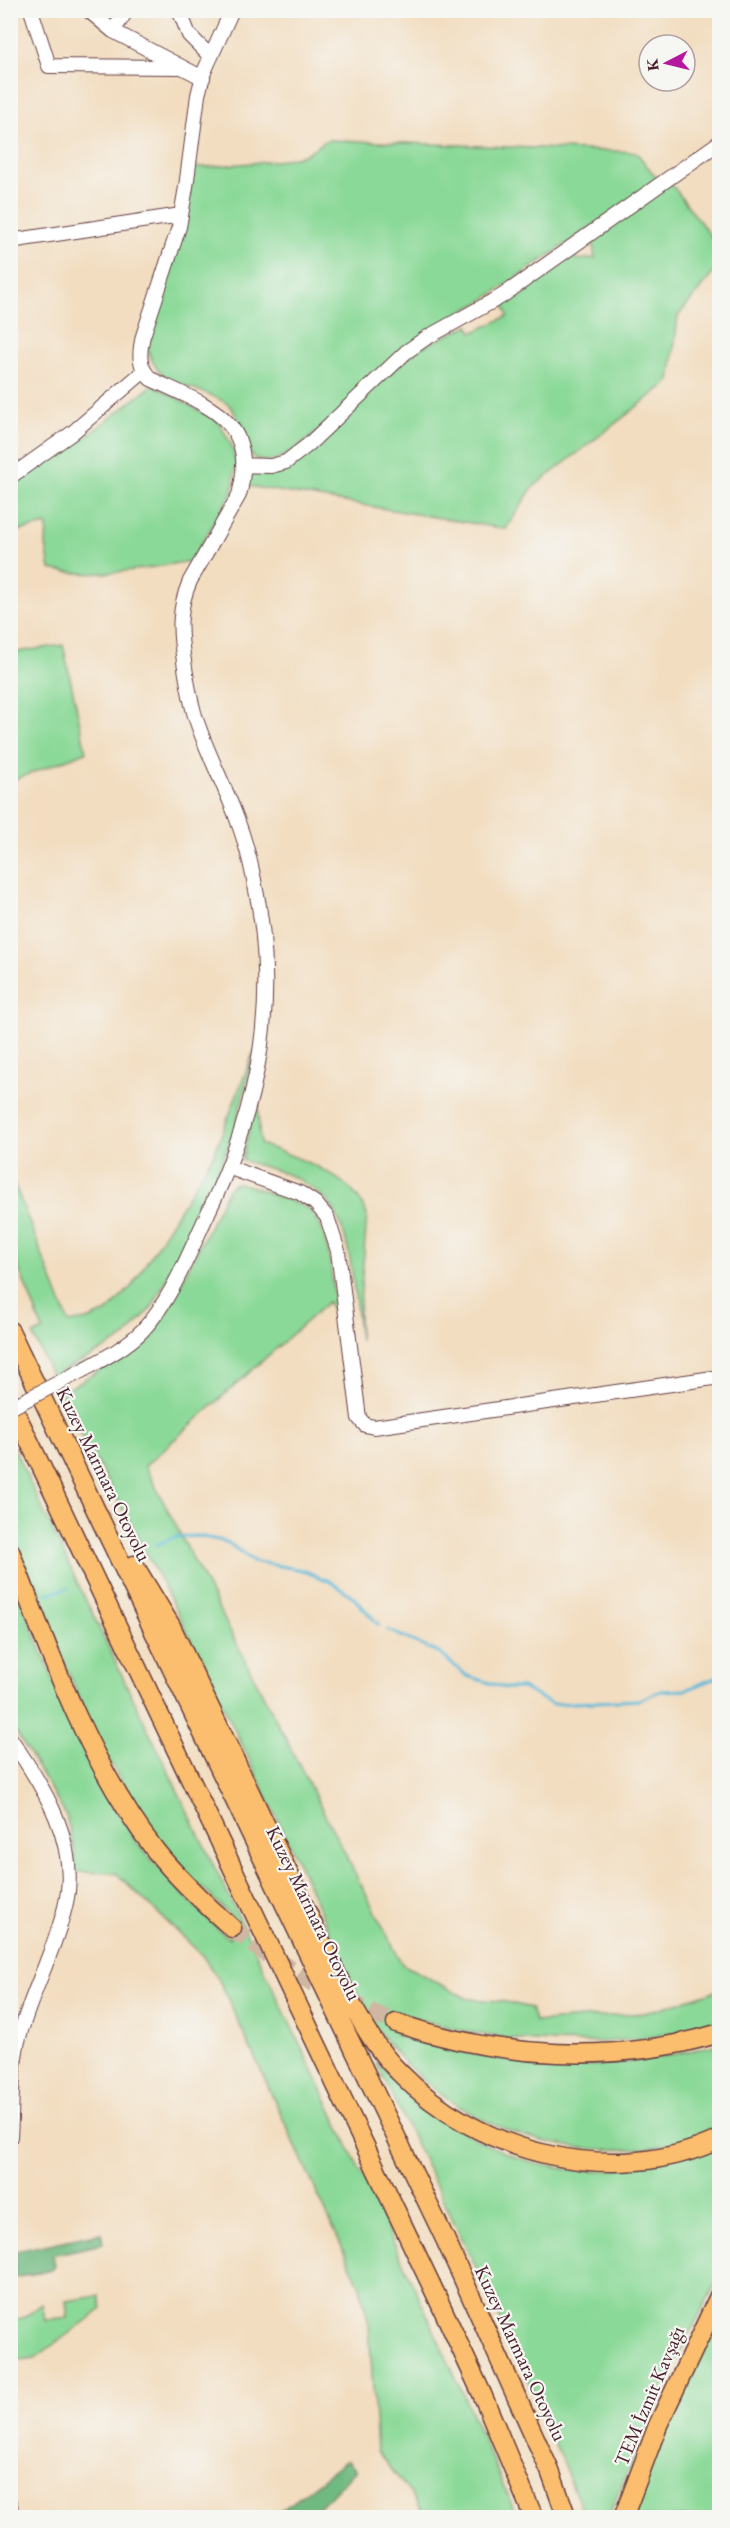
<svg xmlns="http://www.w3.org/2000/svg" width="730" height="2528" font-family="'EB Garamond',serif">
  <style>
    .green { fill: #8bd998; stroke: #6a7c62; stroke-width: 1.5 }
    .forest { fill: #70b980; stroke: #5d6c56; stroke-width: 1.5 }
    .lines { fill: none; stroke-linecap: round; stroke-linejoin: round }
    .stream { stroke: #5ab9d9; stroke-width: 3 }
    .highway-tunnel { stroke: #d0b7a2; stroke-width: 18; stroke-dasharray: 18 9; stroke-linecap: butt }
    .minor-casing { stroke: #633c41; stroke-width: 16 }
    .highway-casing { stroke: #633c41; stroke-width: 21 }
    .minor { stroke: #fff; stroke-width: 14 }
    .highway { stroke: #fbbe6e; stroke-width: 18 }
    .minor-bridge-casing { stroke: #633c41; stroke-width: 16; stroke-linecap: butt }
    .minor-bridge { stroke: #fff; stroke-width: 14 }
    .labels { text-anchor: middle; stroke-width: 4.5; stroke-linejoin: round; paint-order: stroke }
    .street-label { font-size: 20px; fill: #4a1f2b; stroke: #f6f6f2 }
  </style>
  <rect width="100%" height="100%" fill="#f6f6f2"/>
  <filter id="ink" filterUnits="userSpaceOnUse"><feTurbulence type="fractalNoise" baseFrequency=".0167" numOctaves="2"/><feDisplacementMap in="SourceGraphic" scale="12" xChannelSelector="R" yChannelSelector="G"/><feConvolveMatrix kernelMatrix="1 2 1 2 8 2 1 2 1" color-interpolation-filters="sRGB"/></filter>
  <filter id="wash" filterUnits="userSpaceOnUse"><feTurbulence type="fractalNoise" baseFrequency=".008" numOctaves="4" result="noise"/><feDisplacementMap in="SourceGraphic" scale="24" xChannelSelector="R" yChannelSelector="G"/><feGaussianBlur stdDeviation="1.35" result="paint"/><feColorMatrix in="noise" values="0 0 0 0 0 0 0 0 0 0 0 0 0 0 0 0 0 1.4 0 .05"/><feComposite in="paint" operator="in"/></filter>
  <g filter="url(#wash)">
    <rect width="100%" height="100%" fill="#f2ddc0"/>
    <!-- green -->
    <path class="green" d="M327,140L636,152L659,181L479,303L467,309L307,440C293,450 275,467 256,459C244,454 242,418 230,406C225,401 216,398 210,395C177,381 153,382 147,343L194,168L276,161L304,155Z
      M669,181L719,247V266L678,316L670,381L532,488L506,529L248,486L251,472L273,471L420,348L469,325L472,333L508,316L503,301L575,252L576,260L595,258L593,245L587,242Z
      M153,385L218,421L232,446L236,463L232,493L191,561C144,568 98,580 50,569L46,545L47,525L11,532V484L57,447L75,445Z
      M63,645L86,752L11,781V653Z
      M254,1051L234,1132L210,1192L152,1307L126,1336L101,1351L52,1376L33,1335L43,1330L11,1249L10,1173L69,1323L87,1320L107,1312L132,1286L214,1154Z
      M264,1064L258,1111L260,1144C295,1157 355,1175 367,1215L359,1314L360,1341C355,1304 353,1236 331,1206C324,1196 313,1189 303,1182C286,1171 261,1167 242,1160Z
      M238,1183C252,1186 265,1191 278,1197C290,1201 304,1204 312,1213C332,1235 332,1289 336,1317L328,1302L145,1466L402,1964L468,1999L501,2001L531,2008L535,2022L645,2013L719,1990V2021C614,2054 498,2048 395,2011L396,2035C450,2049 504,2064 560,2066C613,2068 668,2057 719,2044V2127C696,2136 671,2146 646,2148C539,2158 439,2116 377,2029C354,1996 340,1956 324,1920C299,1863 272,1807 245,1751C222,1704 201,1658 177,1612C140,1539 99,1467 60,1394C98,1370 140,1350 166,1313L227,1191L233,1184Z
      M10,1440C178,1800 360,2153 517,2517H426L410,2493L377,2451L369,2325L360,2286L220,1982L202,1955L116,1873L74,1872V1849L66,1815L11,1724V1576L74,1731L105,1792L136,1842L186,1898L229,1939L234,1919L191,1877L137,1811L89,1723L11,1529Z
      M375,2061C437,2123 516,2177 608,2170C619,2169 632,2165 643,2163C669,2158 694,2152 719,2147V2277L671,2370L608,2517H585L535,2395L476,2267Z
      M99,2296L102,2309L35,2358L11,2361V2322L25,2317L42,2304L45,2321L68,2318L66,2301Z
      M719,2314V2517L632,2518C655,2447 687,2380 719,2314Z"/>
    <!-- forest -->
    <path class="forest" d="M101,2233L103,2244L52,2255L54,2266L51,2270L15,2278L16,2251Z
      M347,2460L356,2470L309,2517H273Z"/>
    <g class="lines">
      <!-- stream -->
      <path class="stream" d="M156,1545L176,1537L199,1536L227,1542L253,1561L302,1570L329,1581L352,1596L379,1625
        M47,1594L68,1588
        M10,1601L14,1600
        M388,1630L439,1653L467,1676L506,1688H522L552,1704L640,1700L660,1691L685,1690L720,1676"/>
    </g>
  </g>
  <g filter="url(#ink)">
    <g class="lines">
      <!-- highway-tunnel -->
      <path class="highway-tunnel" d="M232,1928C283,1969 336,1998 396,2023"/>
      <!-- minor casing -->
      <g class="minor-casing">
        <path id="minor" d="M31,10L49,66L180,67
          M88,10L113,31L203,78
          M179,10L189,35L211,57
          M113,31L127,10
          M10,241L181,215
          M243,465L271,466L286,462L308,445L406,352L426,338L502,296L720,142
          M10,477L72,433L143,372
          M230,1168L300,1193L315,1203L327,1217L338,1251L359,1418L365,1425L374,1427L720,1377
          M85,1369C105,1358 126,1347 142,1331C172,1299 189,1253 208,1213C260,1105 280,998 254,880C250,859 244,838 237,819C225,786 208,755 197,722C190,702 187,681 184,661C179,632 178,608 190,581L239,495C259,419 207,406 151,379C138,367 139,353 143,336L179,227L186,187L198,95L204,72L232,10
          M10,1738C44,1787 81,1845 65,1907C54,1953 30,1995 18,2041C11,2068 12,2108 10,2137
          M10,2504L12,2518"/>
      </g>
      <!-- highway casing -->
      <g class="highway-casing">
        <path id="highway" d="M10,1331L445,2239L550,2471L567,2518
          M10,1401L437,2297L482,2394L534,2518
          M10,1551C48,1650 90,1766 155,1850C178,1879 205,1904 232,1928
          M134,1565L171,1626L347,1996C362,2023 376,2049 398,2071C477,2154 614,2189 720,2139
          M396,2023C500,2058 614,2065 720,2033
          M623,2518L658,2425L720,2294"/>
      </g>
      <!-- minor -->
      <use href="#minor" class="minor"/>
      <!-- highway -->
      <use href="#highway" class="highway"/>
      <!-- minor-bridge casing -->
      <g class="minor-bridge-casing">
        <path id="minor-bridge" d="M10,1408L85,1369"/>
      </g>
      <!-- minor-bridge -->
      <use href="#minor-bridge" class="minor-bridge"/>
    </g>
  </g>
  <g class="labels">
    <!-- street labels -->
    <g class="street-label">
      <text transform="translate(104 1474) rotate(64)" y="7">Kuzey Marmara Otoyolu</text>
      <text transform="translate(314 1913) rotate(64)" y="7">Kuzey Marmara Otoyolu</text>
      <text transform="translate(521 2353) rotate(65)" y="7">Kuzey Marmara Otoyolu</text>
      <text transform="translate(649 2396) rotate(-67)" y="7">TEM İzmit Kavşağı</text>
    </g>
  </g>
  <!-- margin -->
  <rect width="730" height="2528" fill="none" stroke="#f6f6f2" stroke-width="36"/>
  <!-- north arrow -->
  <g transform="translate(667 63) rotate(263)"><circle r="28" fill="#f6f6f2" stroke="#b1a0a2" stroke-width="1.5"/>
  <path d="M0-4.5L10 22L0 15L-10 22Z" fill="#b5179e"/>
  <text y="-9" font-size="16" font-weight="bold" text-anchor="middle" fill="#4a1f2b">K</text>
  </g>
</svg>
